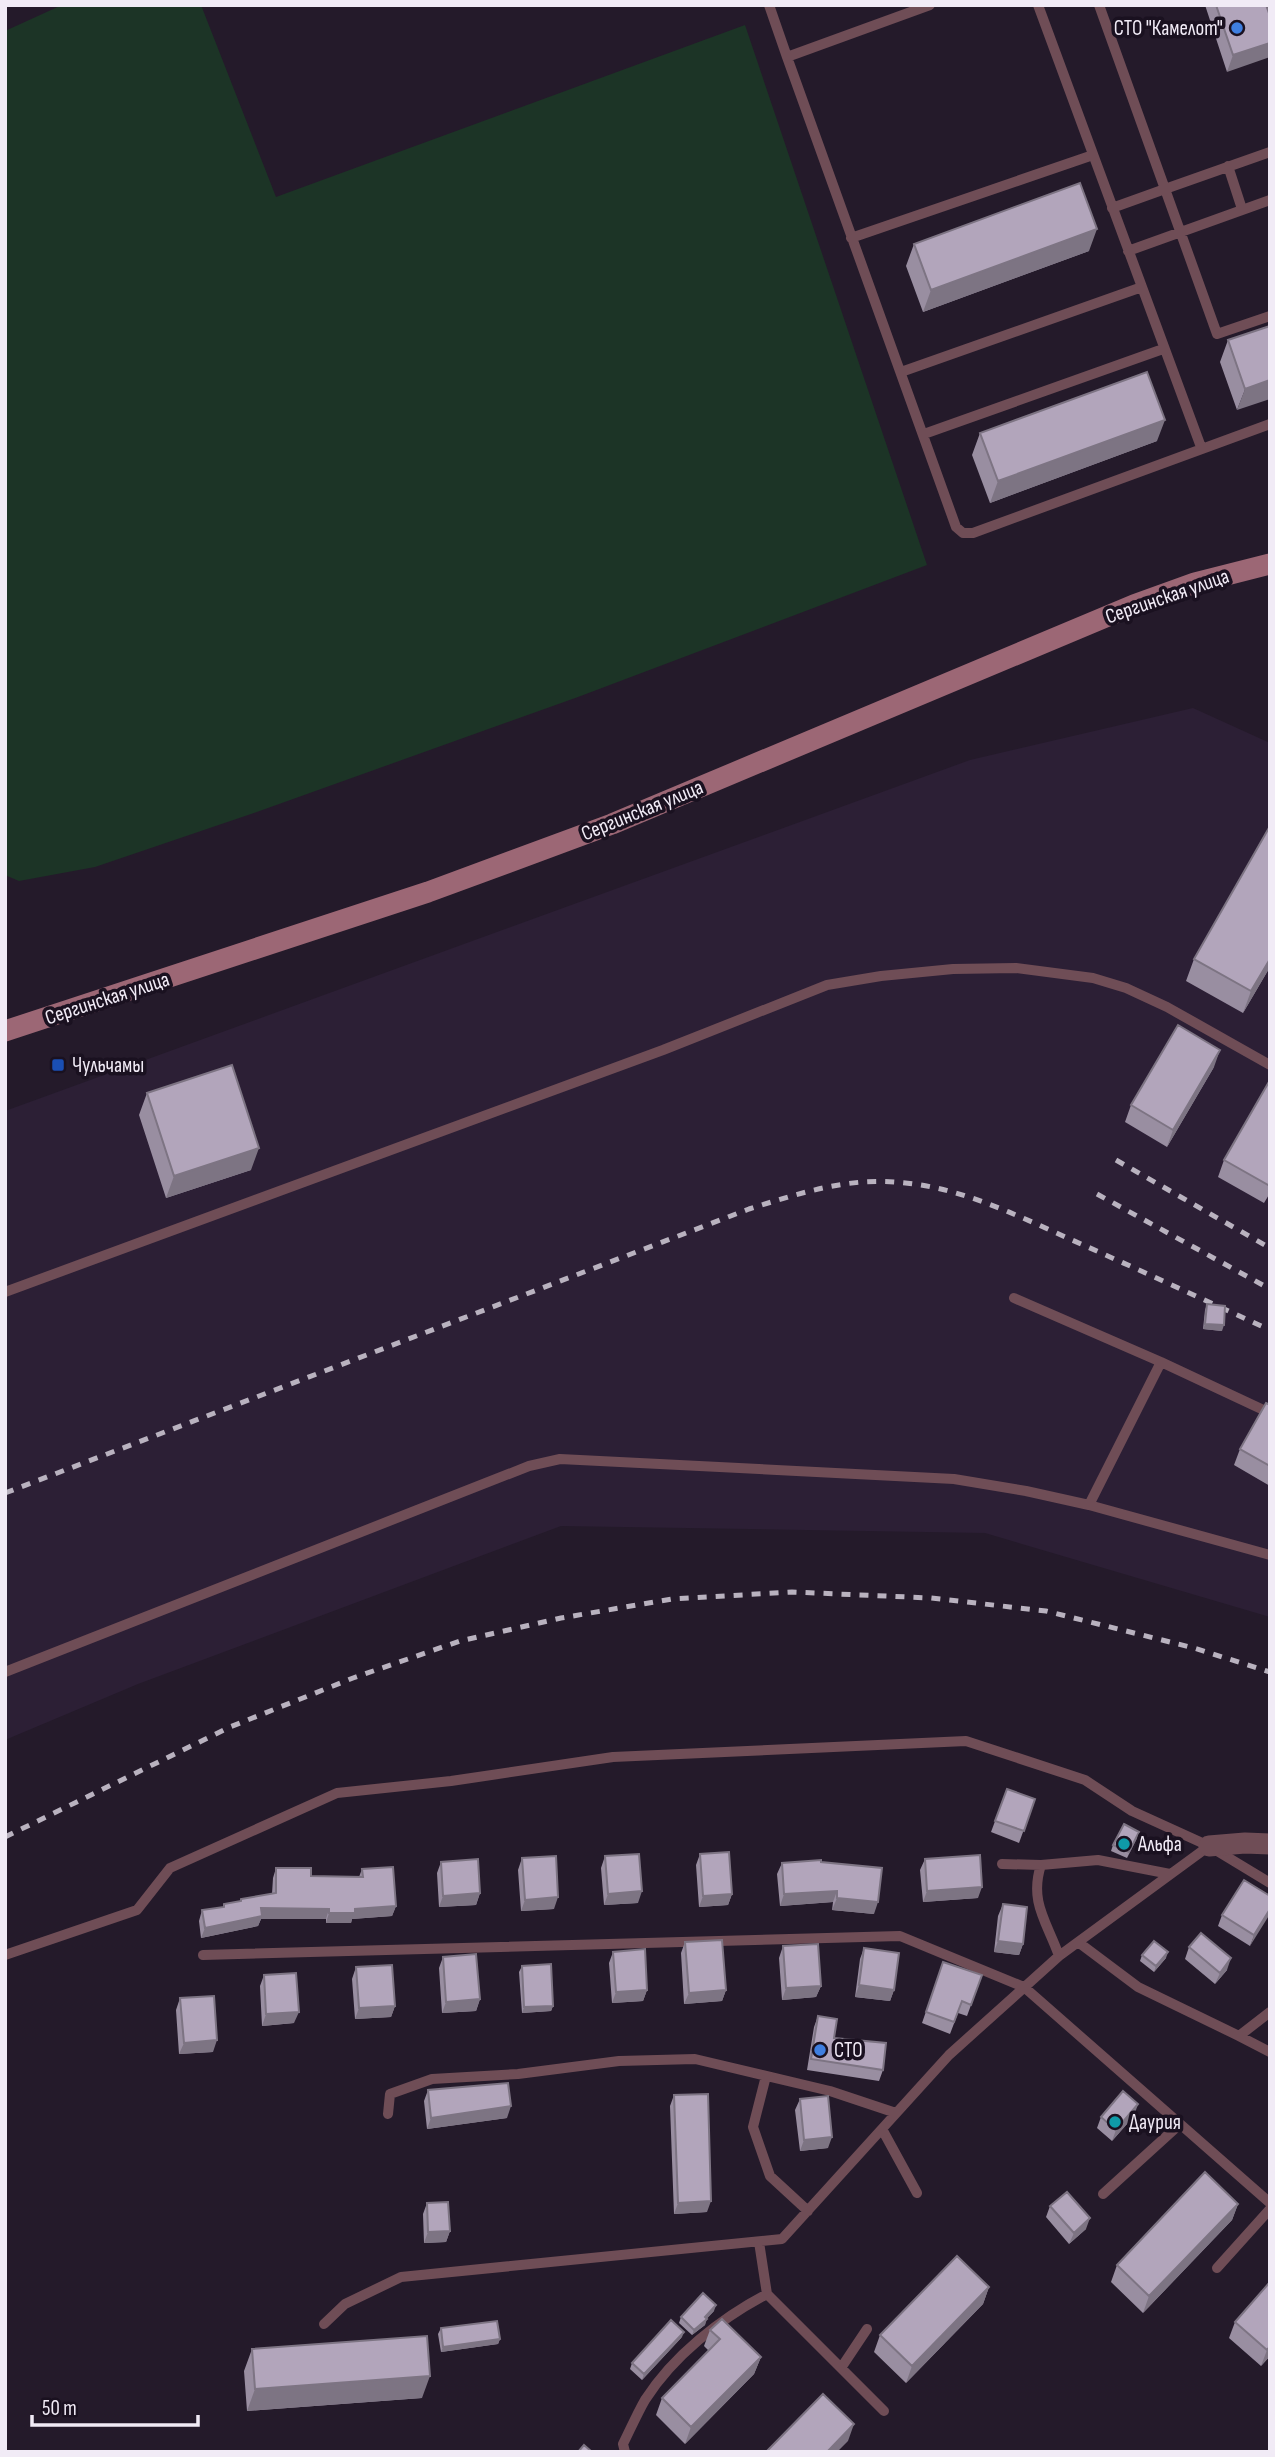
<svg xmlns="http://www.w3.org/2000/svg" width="1275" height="2457" font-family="'Sofia Sans Condensed',sans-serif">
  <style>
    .built { fill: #2c1f35 }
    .green { fill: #1c3426 }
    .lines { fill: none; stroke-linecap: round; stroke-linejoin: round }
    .lane { stroke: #6f4d56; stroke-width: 10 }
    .street { stroke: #6f4d56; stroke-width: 21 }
    .secondary { stroke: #9c6775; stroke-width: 21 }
    .rail { stroke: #b9b2bf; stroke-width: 5; stroke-dasharray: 9 9; stroke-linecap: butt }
    .wall { fill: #998ea1 }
    .shaded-wall { fill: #7d7483 }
    .building { fill: #b2a5bb; stroke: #7d7483; stroke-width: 2 }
    .shop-dot { fill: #3f7fe0; stroke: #1a1120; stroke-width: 2.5 }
    .transit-dot { fill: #1a4fb4; stroke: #1a1120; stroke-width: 2.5 }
    .culture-dot { fill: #0f9aa8; stroke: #1a1120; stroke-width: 2.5 }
    .labels { text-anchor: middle; stroke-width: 7; stroke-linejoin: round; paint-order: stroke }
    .poi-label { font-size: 21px; fill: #f1ebf6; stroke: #1a1120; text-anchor: start }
    .street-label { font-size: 21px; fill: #f1ebf6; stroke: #1a1120 }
  </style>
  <rect width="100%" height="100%" fill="#241a2a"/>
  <!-- built -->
  <path class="built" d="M1193,708L1270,743V1617L985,1533L561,1526L138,1684L5,1740V1111L970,760Z"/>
  <!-- green -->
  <path class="green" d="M62,5H201L276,197L745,25L927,565L578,697L251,814L95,867L19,881L5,875V31Z"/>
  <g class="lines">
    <!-- lane -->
    <path class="lane" d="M769,5L787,57L930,5
      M1038,5L1201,447
      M1099,5L1165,189L1112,208
      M787,57L956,527L963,533H973L1270,424
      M1270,152L1165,189L1217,334L1270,316
      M1228,166L1242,209
      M851,238L1093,155
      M1128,251L1270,200
      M901,372L1142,287
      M924,434L1163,349
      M5,1292L663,1050L827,985L881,976L953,969L1016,968L1093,978L1126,988L1167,1007L1270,1065
      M1014,1298L1161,1362L1270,1413
      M1089,1505L1161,1362
      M5,1672L529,1466L560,1459L954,1479L1026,1491L1089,1505L1270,1555
      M1002,1864L1041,1865L1098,1860L1170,1874
      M1041,1865C1029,1902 1047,1922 1059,1956
      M1078,1942L1138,1987L1239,2036L1270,2012
      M5,1955L137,1910L170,1868L337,1793L451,1781L613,1757L966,1741L1085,1780L1132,1811L1209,1846L1270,1883
      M203,1955L900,1936L1024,1987L1270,2203
      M1239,2036L1270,2052
      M766,2076L753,2127L770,2176L808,2211
      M388,2114L390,2094L432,2079L518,2074L619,2061L695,2059L830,2091L896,2113
      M882,2129L917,2193
      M1103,2194L1180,2124
      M759,2242L767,2294L884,2411
      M1217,2268L1270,2209
      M324,2324L345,2304L401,2277L782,2239L949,2055L1059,1956L1209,1846
      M841,2368L867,2329
      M625,2452L623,2444C630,2430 637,2414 645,2400C673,2356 721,2318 767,2294"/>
    <!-- street -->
    <path class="street" d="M1209,1846L1245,1843L1270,1844"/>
    <!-- secondary -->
    <path class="secondary" d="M5,1031L428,892L612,824L1134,605L1195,583L1270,564"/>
    <!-- rail -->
    <path class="rail" d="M1116,1160L1270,1248
      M1097,1194L1270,1289
      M5,1493L749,1209C797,1194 845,1178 895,1182C961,1186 1022,1218 1081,1244C1144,1272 1207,1301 1270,1330
      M5,1837L230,1727L353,1678L460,1641L561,1618L672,1599L792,1592L931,1598L1046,1611L1194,1648L1270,1672"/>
  </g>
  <!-- wall -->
  <path class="wall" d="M1205,5H1266L1227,72Z
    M914,244L1089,251L923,312L906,266Z
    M1270,326L1237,410L1220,362L1228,340Z
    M980,433L1157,441L990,503L972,455Z
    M1194,959L1270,967L1243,1013L1186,981Z
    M1214,1067L1167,1147L1125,1122L1131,1105Z
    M1270,1080V1193L1264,1203L1218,1177L1224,1160Z
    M147,1093L251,1170L166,1198L139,1115Z
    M1207,1304L1222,1331L1203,1329L1205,1310Z
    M1270,1405V1486L1234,1465L1240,1449Z
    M1007,1789L1035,1799L1019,1843L991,1832Z
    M1137,1838L1127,1858L1111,1851L1113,1845Z
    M700,1854L732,1894L728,1905L699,1907L696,1865Z
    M605,1856L638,1903L604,1905L601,1868Z
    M522,1858L554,1909L521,1911L518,1870Z
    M925,1859L978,1898L923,1902L920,1870Z
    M441,1862L480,1893L476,1905L439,1907L437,1873Z
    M821,1862L874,1914L832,1910L833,1902L780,1906L777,1874L782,1863Z
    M276,1868L311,1876L359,1877L362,1869L396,1906L392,1916L352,1919L351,1923H326V1919H261L258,1926L201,1938L199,1921L202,1910L223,1907L224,1904L240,1901L241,1899L272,1894L273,1878Z
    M1270,1896L1250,1946L1218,1926L1222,1915Z
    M1003,1904L1023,1944L1019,1955L994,1952L998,1916Z
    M685,1942L726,1990L722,2001L684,2004L681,1953Z
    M783,1946L821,1986L816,1997L782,2000L779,1958Z
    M1189,1947L1227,1970L1215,1984L1185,1959Z
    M864,1948L894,1990L890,2001L855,1997L860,1959Z
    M613,1952L647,1990L643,2001L612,2003L609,1963Z
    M1142,1955L1166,1958L1154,1972L1140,1961Z
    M443,1957L480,1999L476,2011L442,2013L439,1968Z
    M943,1962L982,1975L967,2016L958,2013L950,2034L922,2023Z
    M522,1966L553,2006L551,2011L522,2013L519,1972Z
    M356,1967L395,2006L391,2017L355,2019L352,1979Z
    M264,1975L294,2023L262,2026L260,1986Z
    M180,1998L213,2052L179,2054L176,2010Z
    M818,2016L834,2038L883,2070L879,2081L807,2070L814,2027Z
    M428,2090L507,2118L427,2129L424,2101Z
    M674,2095L707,2212L674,2214L670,2106Z
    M800,2099L828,2148L800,2151L795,2110Z
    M1134,2116L1112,2141L1097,2128L1101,2117Z
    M427,2203L450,2231L446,2242L424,2243L423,2214Z
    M1238,2204L1232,2220L1143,2313L1111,2282L1117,2265Z
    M1050,2206L1086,2229L1069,2244L1046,2217Z
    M1270,2282V2356L1261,2366L1229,2338L1235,2322Z
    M989,2287L983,2304L906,2383L874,2352L880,2335Z
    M714,2311L706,2319L705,2325L692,2335L679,2323L681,2317Z
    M441,2328L500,2339L498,2344L441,2352L438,2334Z
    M710,2330L761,2357L754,2374L685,2444L656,2415L662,2398L709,2351L704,2346Z
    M682,2337L642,2380L630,2369L632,2363Z
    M252,2349L422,2398L247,2411L244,2371Z"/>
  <!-- shaded-wall -->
  <path class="shaded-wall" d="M1270,43V57L1227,72L1233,55Z
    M1097,229L1089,251L923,312L931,290Z
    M1270,380V399L1237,410L1245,389Z
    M1165,420L1157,441L990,503L998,481Z
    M1270,959V967L1243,1013L1251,991Z
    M1220,1050L1214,1067L1167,1147L1173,1130Z
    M259,1148L251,1170L166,1198L174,1176Z
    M1205,1324L1224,1325L1222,1331L1203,1329Z
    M982,1887L978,1898L923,1902L927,1891Z
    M642,1891L638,1903L604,1905L608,1894Z
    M837,1891L833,1902L780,1906L784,1894Z
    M480,1893L476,1905L439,1907L443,1896Z
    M732,1894L728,1905L699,1907L703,1896Z
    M558,1897L554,1909L521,1911L525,1900Z
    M837,1898L878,1902L874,1914L832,1910Z
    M396,1906L392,1916L352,1919L351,1923H326L329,1913L355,1909Z
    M261,1908L329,1909L326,1919H261L258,1926L201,1938L205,1928Z
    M1270,1909V1914L1250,1946L1254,1935Z
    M998,1941L1023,1944L1019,1955L994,1952Z
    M1168,1952L1166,1958L1154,1972L1156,1966Z
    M1231,1958L1227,1970L1215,1984L1220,1973Z
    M859,1985L894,1990L890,2001L855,1997Z
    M821,1986L816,1997L782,2000L786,1988Z
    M647,1990L643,2001L612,2003L616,1992Z
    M726,1990L722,2001L684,2004L689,1993Z
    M480,1999L476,2011L442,2013L446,2002Z
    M395,2006L391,2017L355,2019L359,2008Z
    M553,2006L551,2011L522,2013L524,2007Z
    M299,2012L294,2023L262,2026L266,2014Z
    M217,2040L213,2052L179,2054L184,2043Z
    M1138,2104L1134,2116L1112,2141L1116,2130Z
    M511,2106L507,2118L427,2129L431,2118Z
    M832,2137L828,2148L800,2151L804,2140Z
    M711,2201L707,2212L674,2214L678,2203Z
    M1238,2204L1232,2220L1143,2313L1149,2296Z
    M1090,2218L1086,2229L1069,2244L1074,2233Z
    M450,2231L446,2242L424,2243L428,2232Z
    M989,2287L983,2304L906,2383L912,2366Z
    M716,2305L714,2311L703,2323L705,2317Z
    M707,2319L705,2325L692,2335L694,2330Z
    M684,2332L682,2337L642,2380L644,2374Z
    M500,2339L498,2344L441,2352L443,2347Z
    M1270,2346V2356L1261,2366L1267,2350Z
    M761,2357L754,2374L685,2444L691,2427Z
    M430,2376L422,2398L247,2411L255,2389Z
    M854,2424L848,2441L837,2452H827Z"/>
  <!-- building -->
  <path class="building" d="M1216,5H1266L1270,16V43L1233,55Z
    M1080,183L1097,229L931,290L914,244Z
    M1270,326V380L1245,389L1228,340Z
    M1147,372L1165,420L998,481L980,433Z
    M1270,826V959L1251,991L1194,959Z
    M1178,1025L1220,1050L1173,1130L1131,1105Z
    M232,1065L259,1148L174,1176L147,1093Z
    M1270,1080V1186L1224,1160Z
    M1207,1304L1225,1306L1224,1325L1205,1324Z
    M1266,1403L1270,1405V1466L1240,1449Z
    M1007,1789L1035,1799L1024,1831L995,1821Z
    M1124,1824L1139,1832L1129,1852L1113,1845Z
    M729,1852L732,1894L703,1896L700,1854Z
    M639,1854L642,1891L608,1894L605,1856Z
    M980,1855L982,1887L927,1891L925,1859Z
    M556,1856L558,1897L525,1900L522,1858Z
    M478,1859L480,1893L443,1896L441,1862Z
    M821,1860V1862L882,1868L878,1902L837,1898V1891L784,1894L782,1863Z
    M393,1867L396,1906L355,1909V1913H329V1909L261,1908L262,1916L205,1928L202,1910L224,1907V1904L241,1901V1899L276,1893V1868H311V1876L363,1877L362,1869Z
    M1244,1880L1270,1896V1909L1254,1935L1222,1915Z
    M1003,1904L1027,1907L1023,1944L998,1941Z
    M1201,1933L1231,1958L1220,1973L1189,1947Z
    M722,1940L726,1990L689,1993L685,1942Z
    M1154,1941L1168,1952L1156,1966L1142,1955Z
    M818,1944L821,1986L786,1988L783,1946Z
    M864,1948L899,1953L894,1990L859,1985Z
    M645,1949L647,1990L616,1992L613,1952Z
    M476,1954L480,1999L446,2002L443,1957Z
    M943,1962L982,1975L971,2005L962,2001L954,2022L926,2012Z
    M551,1964L553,2006L524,2007L522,1966Z
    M392,1965L395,2006L359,2008L356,1967Z
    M296,1973L299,2012L266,2014L264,1975Z
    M214,1996L217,2040L184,2043L180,1998Z
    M818,2016L837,2019L834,2038L886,2043L883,2070L811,2059Z
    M508,2083L511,2106L431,2118L428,2090Z
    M1123,2091L1138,2104L1116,2130L1101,2117Z
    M708,2094L711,2201L678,2203L674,2095Z
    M828,2096L832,2137L804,2140L800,2099Z
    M1205,2172L1238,2204L1149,2296L1117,2265Z
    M1067,2192L1090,2218L1074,2233L1050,2206Z
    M448,2202L450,2231L428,2232L427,2203Z
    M957,2256L989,2287L912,2366L880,2335Z
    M1270,2282V2346L1267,2350L1235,2322Z
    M703,2293L716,2305L705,2317L707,2319L694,2330L681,2317Z
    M722,2319L761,2357L691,2427L662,2398L720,2339L710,2330Z
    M671,2320L684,2332L644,2374L632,2363Z
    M497,2321L500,2339L443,2347L441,2328Z
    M427,2336L430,2376L255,2389L252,2349Z
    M823,2394L854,2424L827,2452H766Z
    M584,2445L592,2452H578Z"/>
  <!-- markers -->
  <g class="shop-dot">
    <circle cx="1237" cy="28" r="7"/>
    <circle cx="820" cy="2050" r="7"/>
  </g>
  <rect class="transit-dot" x="51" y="1058" width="14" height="14" rx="3.5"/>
  <g class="culture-dot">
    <circle cx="1124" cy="1844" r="7"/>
    <circle cx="1115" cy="2122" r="7"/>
  </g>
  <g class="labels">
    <!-- poi labels -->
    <g class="poi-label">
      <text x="1223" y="35" text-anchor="end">СТО "Камелот"</text>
      <text x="72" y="1072">Чульчамы</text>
      <text x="1138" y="1851">Альфа</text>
      <text x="834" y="2057">СТО</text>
      <text x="1129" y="2129">Даурия</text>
    </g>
    <!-- street labels -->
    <g class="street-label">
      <text transform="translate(1167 596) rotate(-19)" y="7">Сергинская улица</text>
      <text transform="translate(642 810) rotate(-22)" y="7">Сергинская улица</text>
      <text transform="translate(107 998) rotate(-18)" y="7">Сергинская улица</text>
    </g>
  </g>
  <!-- border -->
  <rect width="1275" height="2457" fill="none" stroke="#f1ebf6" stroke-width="14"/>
  <!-- scale -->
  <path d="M32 2415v10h166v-10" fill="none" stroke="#f1ebf6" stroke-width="3.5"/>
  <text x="42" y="2415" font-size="21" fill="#f1ebf6" stroke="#1a1120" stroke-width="5" paint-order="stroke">50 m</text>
</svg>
